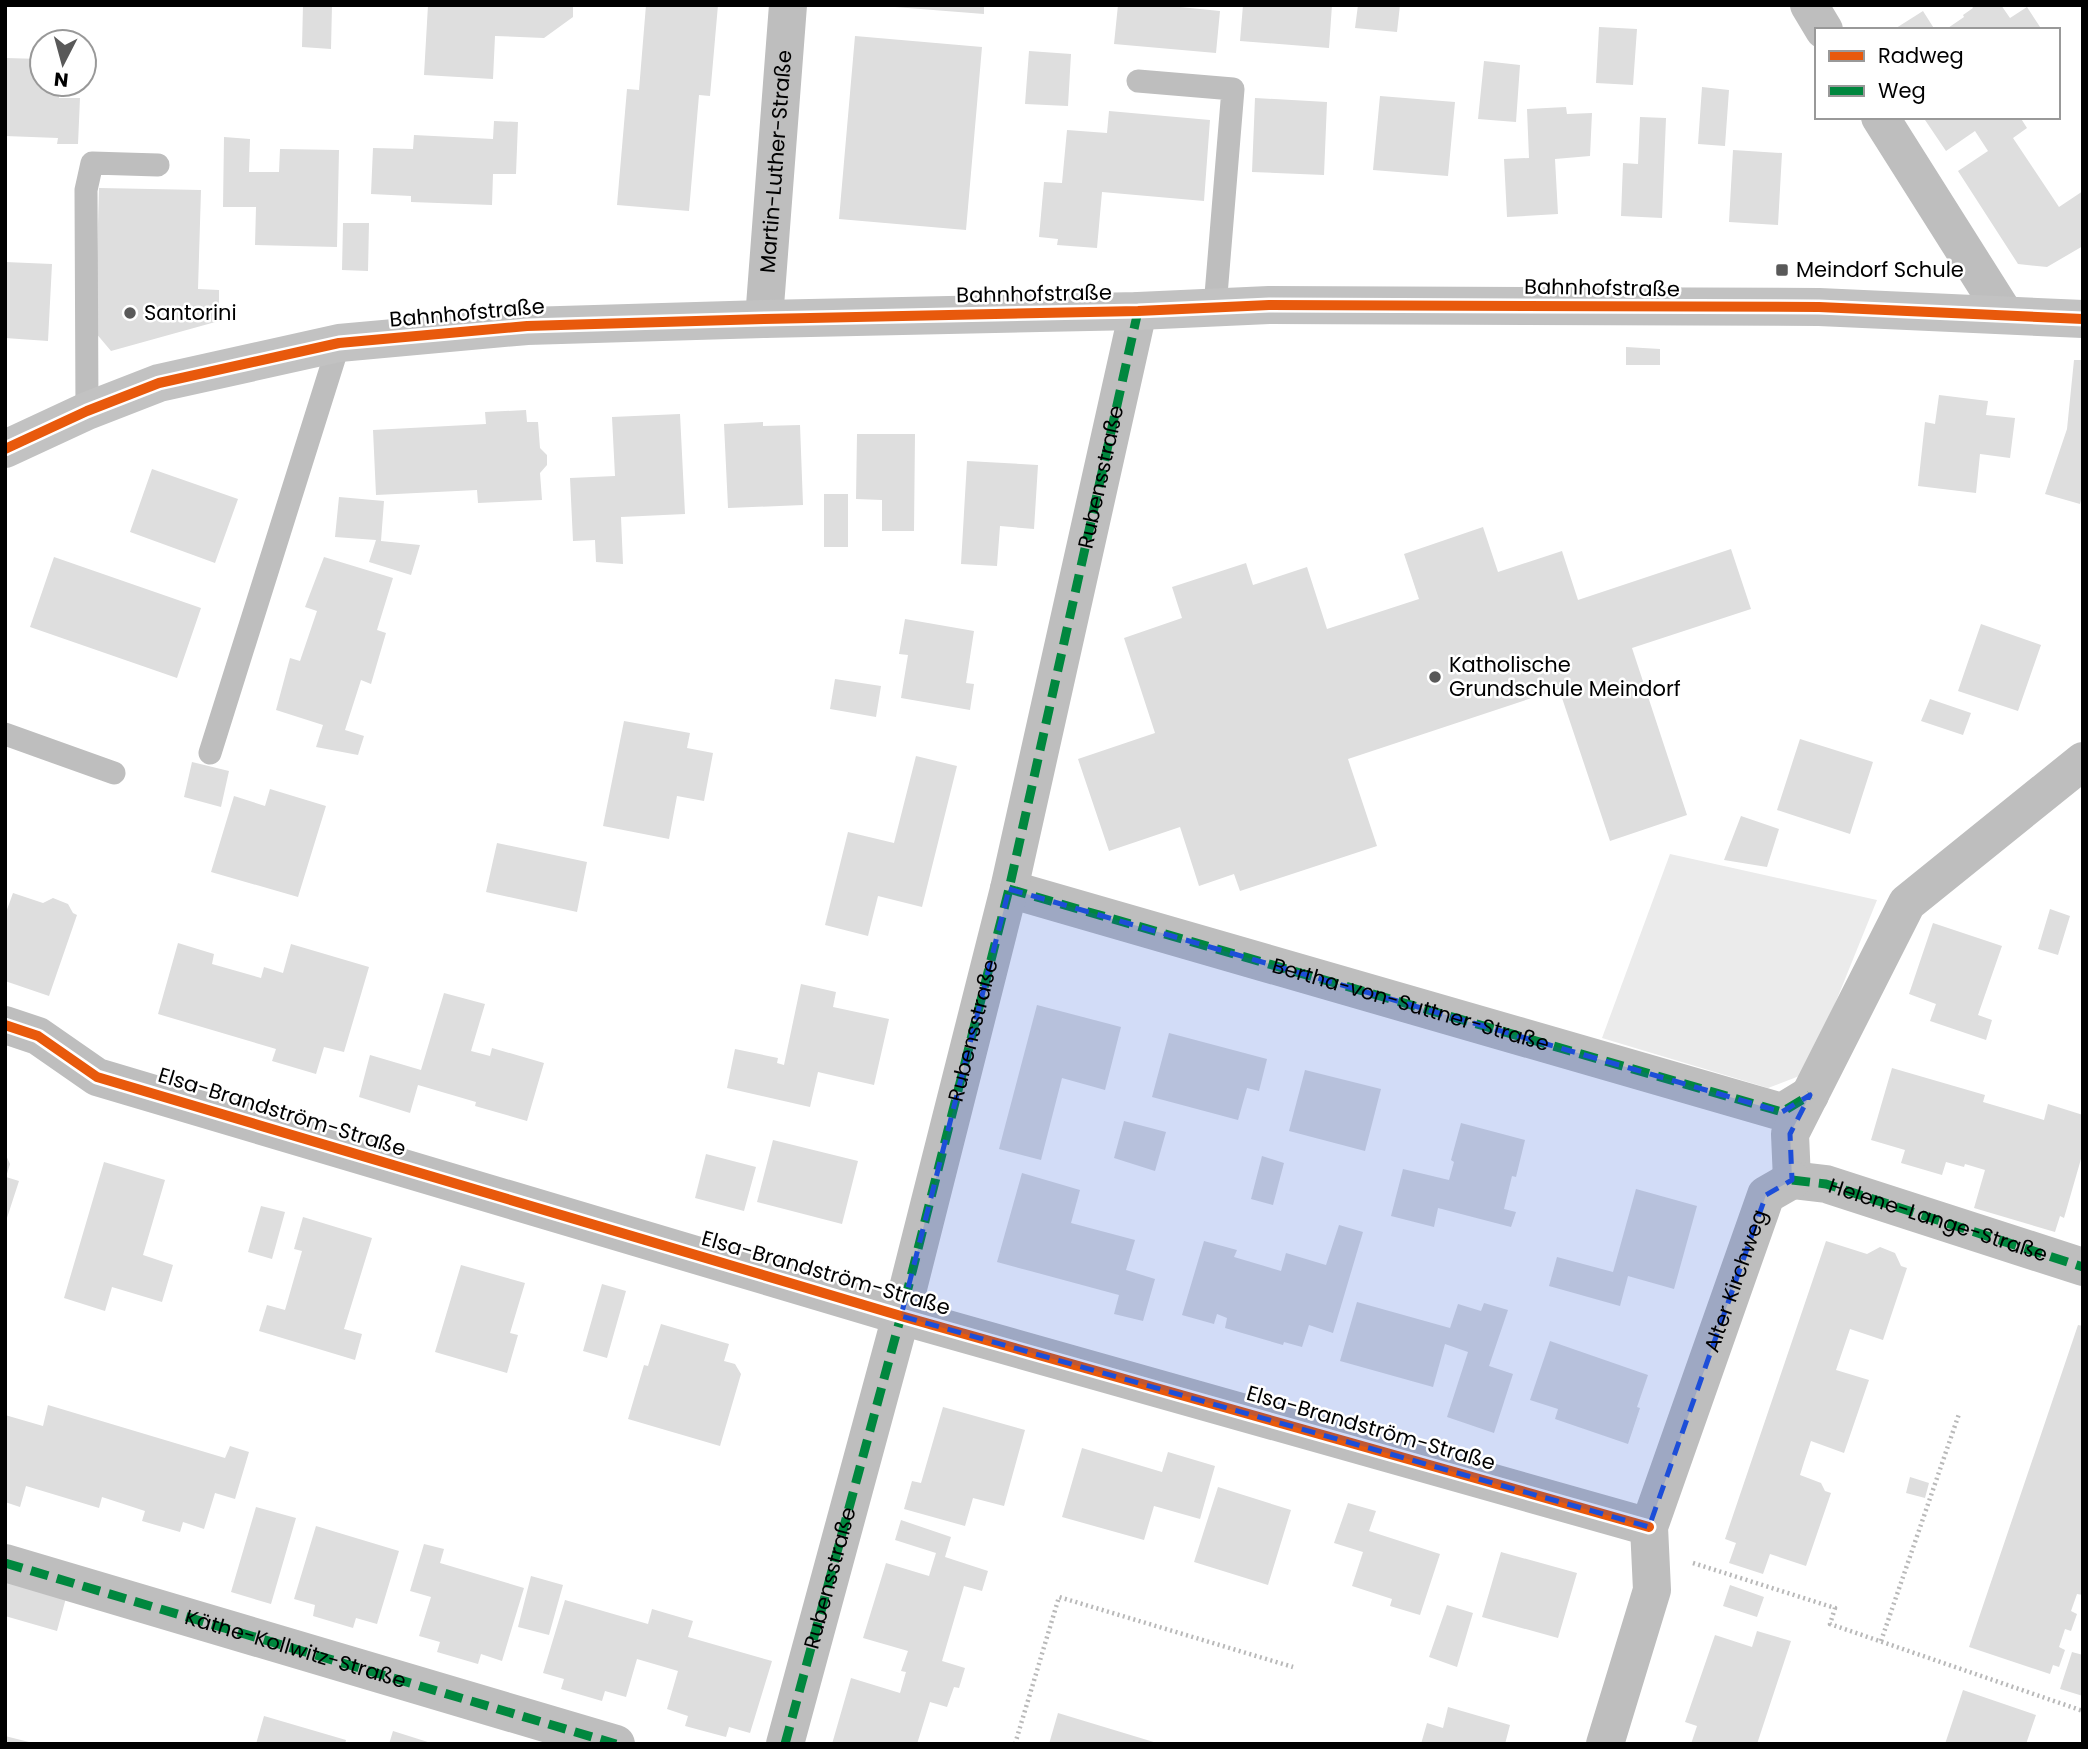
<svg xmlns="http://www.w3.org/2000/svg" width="2088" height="1749" font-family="Poppins,sans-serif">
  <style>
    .green { fill: #ebebeb }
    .building { fill: #dedede }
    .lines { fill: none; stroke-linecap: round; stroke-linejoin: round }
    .path { stroke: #b9b9b9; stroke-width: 4.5; stroke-dasharray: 2 3.5; stroke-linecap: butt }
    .lane { stroke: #bebebe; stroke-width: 23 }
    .street { stroke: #bebebe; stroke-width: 38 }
    .secondary { stroke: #c2c2c2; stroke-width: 38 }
    .quiet { stroke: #00873e; stroke-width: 9; stroke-dasharray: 18 9; stroke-linecap: butt }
    .cycleway-casing { stroke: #fff; stroke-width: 15 }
    .cycleway { stroke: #e8590c; stroke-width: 10 }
    .marked { fill: #1d4ed8; fill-opacity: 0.2; stroke: #1d4ed8; stroke-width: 5; stroke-dasharray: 14 9; stroke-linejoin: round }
    .poi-dot { fill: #595959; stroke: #fff; stroke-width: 2.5 }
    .labels { text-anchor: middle; stroke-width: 5; stroke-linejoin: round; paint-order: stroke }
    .street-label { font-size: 21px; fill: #000; stroke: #fff }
    .poi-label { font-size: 21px; fill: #000; stroke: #fff; text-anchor: start }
  </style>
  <rect width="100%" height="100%" fill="#fff"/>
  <!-- green -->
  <path class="green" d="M1670,854L1877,900L1807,1073L1768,1088L1602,1038Z"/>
  <!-- building -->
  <path class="building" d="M303,5H332L331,49L302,47Z
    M428,5H573V17L544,38L495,36L493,79L424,75Z
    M646,5H718L710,96L699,95L689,211L617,205L627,89L639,90Z
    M895,5H984V14L895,7Z
    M1118,5H1160L1220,11L1216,53L1114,44Z
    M1243,5H1332L1329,48L1240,41Z
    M1358,5H1400L1397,32L1355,28Z
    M1971,5H2001L2010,18L2027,7L2042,30H1945L1964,17L1963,15L1973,8Z
    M1923,11L1935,30H1893Z
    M1599,27L1637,29L1633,85L1596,83Z
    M855,36L982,47L966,230L839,219Z
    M1029,51L1071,54L1068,106L1025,104Z
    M5,58L42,59V84H60L59,98H80L78,144H57L58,138L5,136Z
    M1484,61L1520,65L1516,122L1478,119Z
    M1702,87L1729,90L1725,146L1698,144Z
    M1380,96L1455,102L1448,176L1373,170Z
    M1255,98L1327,102L1324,175L1252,172Z
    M1566,107L1567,114L1592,113L1590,156L1555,159L1558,214L1507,217L1504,159L1529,158L1527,109Z
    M1109,111L1210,120L1204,201L1102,192L1097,248L1057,245L1058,239L1039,237L1044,182L1062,183L1067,130L1107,133Z
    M1640,117L1666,118L1662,218L1621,216L1623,163L1638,164Z
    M1923,117H2020L2027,128L2013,138L2059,207L2083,191V246L2047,267L2018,264L1958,171L1988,151L1975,131L1946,151Z
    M494,121L518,122L516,174H493L492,205L411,202V196L371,194L373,148L413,149L414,135L493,139Z
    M224,137L250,139L249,172H279L280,149L339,150L337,247L255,245L256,207H223Z
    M1733,150L1782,153L1778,225L1729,222Z
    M99,188L201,190L198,289L219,290V321L111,351L95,332Z
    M343,223H369L368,271L342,270Z
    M5,262L52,264L48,341L5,338Z
    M1626,347L1660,349V365H1626Z
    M2074,360H2083V493L2080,504L2045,494L2067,429Z
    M1939,395L1988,401L1986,415L2015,418L2010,458L1980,454L1976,493L1918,486L1925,422L1935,424Z
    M526,410L527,422H538L540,448L547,455V465L540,473L542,500L478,503L477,490L376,495L373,430L486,424L485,412Z
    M680,414L685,514L621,517L623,564L596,562L595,540L573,541L570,478L615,476L612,417Z
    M763,422V426L800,425L803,505L728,508L724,424Z
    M857,434H915L914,531H882V500L856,499Z
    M967,461L1038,465L1034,529L1000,526L997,566L961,564Z
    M152,469L238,499L215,563L130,532Z
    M824,494H848V547H824Z
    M339,497L384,501L381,541L420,545L411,575L369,562L376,540L335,537Z
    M1483,527L1498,572L1562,551L1578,600L1731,549L1751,609L1632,648L1687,815L1610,841L1559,689L1348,759L1377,846L1240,891L1234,874L1199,886L1180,827L1109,851L1078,759L1155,733L1124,638L1182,618L1172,587L1246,563L1253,585L1307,567L1327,629L1419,599L1404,554Z
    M54,557L201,608L177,678L30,627Z
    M324,557L393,578L377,630L386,633L371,684L361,680L345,730L364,736L358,755L316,747L323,725L276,710L290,658L300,661L317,611L305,607Z
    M905,619L974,631L966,683L974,684L970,710L901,698L908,655L899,654Z
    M1981,624L2041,645L2018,711L1958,691Z
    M835,679L881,686L876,717L830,709Z
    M1930,699L1971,713L1963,735L1921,721Z
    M624,721L690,733L687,748L713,753L704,801L677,796L669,839L603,826Z
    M1800,739L1873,762L1850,834L1777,810Z
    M916,756L957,766L922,907L878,896L868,936L825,925L848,832L894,843Z
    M192,762L229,771L221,807L184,797Z
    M270,789L326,806L298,897L211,872L234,796L265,806Z
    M1741,816L1779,829L1767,867L1724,860Z
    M497,843L587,862L577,912L486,892Z
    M13,893L43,903L53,898L68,904L73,913L77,915L49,996L5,981V915Z
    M2050,909L2070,916L2058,955L2038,949Z
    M1933,923L2002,946L1978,1015L1992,1020L1986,1040L1930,1021L1936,1004L1909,994Z
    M178,943L214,954L212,964L261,978L264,967L283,973L291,944L369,967L344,1052L324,1047L316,1074L272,1061L276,1049L158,1014Z
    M801,984L836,992L833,1007L889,1019L874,1085L818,1072L810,1107L727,1088L735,1049L778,1058L777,1063L784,1065Z
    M444,993L485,1004L471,1051L490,1056L492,1048L544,1063L527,1121L475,1106L476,1102L418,1085L410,1113L359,1097L370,1055L421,1070Z
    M1037,1005L1121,1027L1105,1090L1062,1078L1041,1160L999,1149Z
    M1169,1033L1267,1059L1259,1091L1247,1088L1238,1120L1152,1097Z
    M1892,1068L1985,1095L1983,1102L2044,1120L2048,1104L2083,1115V1152L2064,1218L2060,1216L2055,1232L1974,1208L1985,1170L1965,1164L1964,1167L1946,1162L1942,1175L1901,1163L1905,1150L1871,1140Z
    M1305,1070L1381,1089L1365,1151L1289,1131Z
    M1124,1121L1166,1132L1155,1171L1114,1158Z
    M1461,1123L1525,1140L1516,1177L1512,1176L1504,1209L1516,1212L1511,1227L1438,1208L1434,1227L1391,1216L1403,1169L1449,1180L1454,1162L1451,1160Z
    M773,1140L858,1161L842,1224L757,1202Z
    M5,1153L10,1164L6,1177L19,1181L6,1221Z
    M706,1154L756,1167L744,1211L695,1198Z
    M1262,1156L1284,1163L1273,1205L1251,1199Z
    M104,1162L165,1180L143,1255L173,1265L162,1302L112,1287L105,1311L64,1298Z
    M1022,1173L1080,1190L1071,1223L1135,1240L1126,1270L1155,1279L1143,1321L1114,1314L1119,1295L997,1262Z
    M1636,1189L1697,1206L1674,1289L1628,1276L1620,1306L1549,1286L1557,1257L1613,1272Z
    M261,1206L285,1212L272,1259L248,1252Z
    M303,1217L372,1238L344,1329L362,1334L355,1360L259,1331L267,1305L285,1310L302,1251L294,1249Z
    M1339,1225L1363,1232L1333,1333L1309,1325L1302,1347L1284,1342L1283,1345L1225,1328L1227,1318L1217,1314L1214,1324L1182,1315L1204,1241L1237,1250L1234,1257L1281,1271L1286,1253L1326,1265Z
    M1826,1241L1867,1254L1880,1247L1895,1253L1901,1266L1907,1268L1883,1340L1850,1329L1836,1370L1869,1380L1844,1453L1811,1441L1804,1462L1800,1475L1821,1483L1825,1491L1831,1493L1806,1566L1770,1554L1763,1574L1729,1563L1736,1543L1725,1539Z
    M461,1265L525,1283L510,1333L518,1335L507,1373L435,1352Z
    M602,1284L626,1291L607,1358L583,1351Z
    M1357,1302L1450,1328L1458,1304L1481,1311L1484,1303L1508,1310L1489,1366L1513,1374L1494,1433L1447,1417L1468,1352L1445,1344L1433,1387L1340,1361Z
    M661,1324L729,1344L724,1361L735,1364L741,1374L720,1446L628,1419L644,1365L648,1366Z
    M2078,1325L2083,1326V1595L2077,1594L2071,1611L2077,1614L2071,1631L2065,1629L2059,1647L2065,1650L2059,1667L2053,1665L2050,1674L1969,1647Z
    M1550,1341L1648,1375L1637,1407L1640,1408L1628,1444L1555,1419L1558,1409L1530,1400Z
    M48,1405L225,1458L230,1446L249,1452L235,1499L215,1493L204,1529L183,1522L180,1532L142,1521L145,1511L102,1497L99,1508L26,1486L20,1507L5,1502V1415L43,1426Z
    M943,1407L1025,1430L1004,1506L973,1498L965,1526L904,1509L912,1481L921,1483Z
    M1082,1448L1162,1472L1168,1452L1215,1466L1200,1519L1154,1506L1144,1540L1062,1517Z
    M1910,1477L1929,1483L1925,1498L1906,1493Z
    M1218,1487L1291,1510L1268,1585L1194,1562Z
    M1348,1503L1376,1511L1369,1531L1440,1554L1420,1615L1390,1606L1392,1599L1352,1586L1363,1552L1334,1543Z
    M256,1507L296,1518L271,1604L231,1592Z
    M901,1520L951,1537L945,1557L988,1571L982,1591L964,1586L942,1661L965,1668L959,1688L954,1687L947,1707L930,1702L917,1744H832L851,1678L900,1693L906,1672L901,1671L908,1651L863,1638L886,1563L929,1576L936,1553L895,1540Z
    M316,1526L399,1551L377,1624L356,1618L353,1628L313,1616L315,1605L294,1599Z
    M424,1544L444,1549L440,1563L524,1588L502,1661L481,1654L478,1664L437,1652L440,1642L419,1636L431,1597L410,1591Z
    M1501,1552L1577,1573L1558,1638L1482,1617Z
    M531,1576L563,1585L549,1635L518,1627Z
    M5,1580L66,1598L57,1631L5,1616Z
    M1730,1585L1764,1597L1757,1617L1723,1606Z
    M565,1600L648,1624L652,1609L693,1621L688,1637L772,1661L750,1733L729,1727L726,1737L685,1726L688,1716L667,1709L678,1671L637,1659L626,1697L605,1691L602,1701L561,1689L564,1679L543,1673Z
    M1447,1605L1473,1613L1457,1667L1429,1657Z
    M1757,1631L1791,1641L1757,1744H1691L1697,1726L1685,1722L1715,1635L1752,1647Z
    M2072,1652L2083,1655V1696L2060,1689Z
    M1963,1690L2036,1715L2026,1744H1945Z
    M1448,1707L1510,1725L1505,1744H1421L1427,1723L1443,1728Z
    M1058,1713L1157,1743V1744H1049Z
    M264,1716L346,1740L345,1744H256Z
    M393,1731L431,1743V1744H389Z
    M5,1736L33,1743L32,1744H5Z"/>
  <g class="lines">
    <!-- path -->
    <path class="path" d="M1693,1563L1835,1608L1830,1624L2083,1711
      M1881,1641L1959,1414
      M1015,1744L1059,1597L1293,1667"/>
    <!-- lane -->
    <path class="lane" d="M1138,81L1233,89L1215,307
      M87,411L86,190L92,163L158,165
      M5,734L114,773
      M210,753L339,343"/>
    <!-- street -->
    <g class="street">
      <path d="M1809,5L1824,30"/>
      <path d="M1880,117L2005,315"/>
      <path id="s1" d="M764,319L788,5"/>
      <path id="s2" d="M1009,889L1782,1112L1810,1095"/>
      <path d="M5,1025L38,1036L97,1077L901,1316L1649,1527"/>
      <path d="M1792,1180L1790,1134L1907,903L2083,761"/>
      <path d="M1792,1180L1826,1184L2083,1267"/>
      <path d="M5,1563L616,1744"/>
      <path d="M785,1744L901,1316L1009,889L1138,311"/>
      <path id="s3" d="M1605,1744L1652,1590L1649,1527L1766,1195L1792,1180"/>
    </g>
    <!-- secondary -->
    <path class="secondary" d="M5,449L87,411L159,383L339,343L527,326L764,319L1138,311L1269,305L1819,307L2083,319"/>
    <!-- quiet -->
    <g class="quiet">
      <path d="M1009,889L1782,1112L1810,1095"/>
      <path id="s4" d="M1792,1180L1826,1184L2083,1267"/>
      <path id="s5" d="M5,1563L616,1744"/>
      <path id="s6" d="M785,1744L901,1316L1009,889L1138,311"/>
    </g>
    <!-- cycleway casing -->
    <g class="cycleway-casing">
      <path id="cycleway" d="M5,449L87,411L159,383L339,343L527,326L764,319L1138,311L1269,305L1819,307L2083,319
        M5,1025L38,1036L97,1077L901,1316L1649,1527"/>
    </g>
    <!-- cycleway -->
    <use href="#cycleway" class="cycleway"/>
  </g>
  <!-- marked area -->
  <path class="marked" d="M1009,889L1782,1112L1810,1095L1790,1134L1792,1180L1766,1195L1649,1527L901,1316Z"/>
  <!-- markers -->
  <g class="poi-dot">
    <rect x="1775" y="263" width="14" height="14" rx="3.5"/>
    <circle cx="130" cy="313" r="7"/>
    <circle cx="1435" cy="677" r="7"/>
  </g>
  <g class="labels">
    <!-- street labels -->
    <g class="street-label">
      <text dy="7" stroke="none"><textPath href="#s1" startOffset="158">Martin-Luther-Straße</textPath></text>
      <text transform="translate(1602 288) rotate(1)" y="7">Bahnhofstraße</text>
      <text transform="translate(1034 294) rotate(-1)" y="7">Bahnhofstraße</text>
      <text transform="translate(467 313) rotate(-5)" y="7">Bahnhofstraße</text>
      <text dy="7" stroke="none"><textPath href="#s6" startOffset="1306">Rubensstraße</textPath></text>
      <text dy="7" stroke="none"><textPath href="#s2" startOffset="418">Bertha-von-Suttner-Straße</textPath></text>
      <text dy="7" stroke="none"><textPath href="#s6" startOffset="738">Rubensstraße</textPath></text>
      <text transform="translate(282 1112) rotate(17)" y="7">Elsa-Brandström-Straße</text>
      <text dy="7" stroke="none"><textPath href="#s4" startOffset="152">Helene-Lange-Straße</textPath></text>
      <text transform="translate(826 1273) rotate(16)" y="7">Elsa-Brandström-Straße</text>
      <text dy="7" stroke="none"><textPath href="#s3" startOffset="485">Alter Kirchweg</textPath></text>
      <text transform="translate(1371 1428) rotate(16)" y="7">Elsa-Brandström-Straße</text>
      <text dy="7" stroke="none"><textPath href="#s6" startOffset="172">Rubensstraße</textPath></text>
      <text dy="7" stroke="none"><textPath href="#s5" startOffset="303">Käthe-Kollwitz-Straße</textPath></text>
    </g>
    <!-- poi labels -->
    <g class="poi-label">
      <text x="1796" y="277">Meindorf Schule</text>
      <text x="144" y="320">Santorini</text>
      <text x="1449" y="672">Katholische<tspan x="1449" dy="24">Grundschule Meindorf</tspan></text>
    </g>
  </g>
  <!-- border -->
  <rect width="2088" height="1749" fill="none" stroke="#000000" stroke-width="14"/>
  <!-- legend -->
  <rect x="1815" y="28" width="245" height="91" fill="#ffffff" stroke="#999999" stroke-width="2"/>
  <rect x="1829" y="51" width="35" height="10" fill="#e8590c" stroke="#999999" stroke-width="2"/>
  <text x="1878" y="63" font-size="21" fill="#000000">Radweg</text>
  <rect x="1829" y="86" width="35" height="10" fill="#00873e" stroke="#999999" stroke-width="2"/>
  <text x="1878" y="98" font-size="21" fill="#000000">Weg</text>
  <!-- north arrow -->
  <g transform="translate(63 63) rotate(186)"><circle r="33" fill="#ffffff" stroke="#999999" stroke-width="2"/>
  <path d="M0-5L12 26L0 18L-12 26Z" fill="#595959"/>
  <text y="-10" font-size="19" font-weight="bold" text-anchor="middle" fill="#000000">N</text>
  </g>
</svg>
